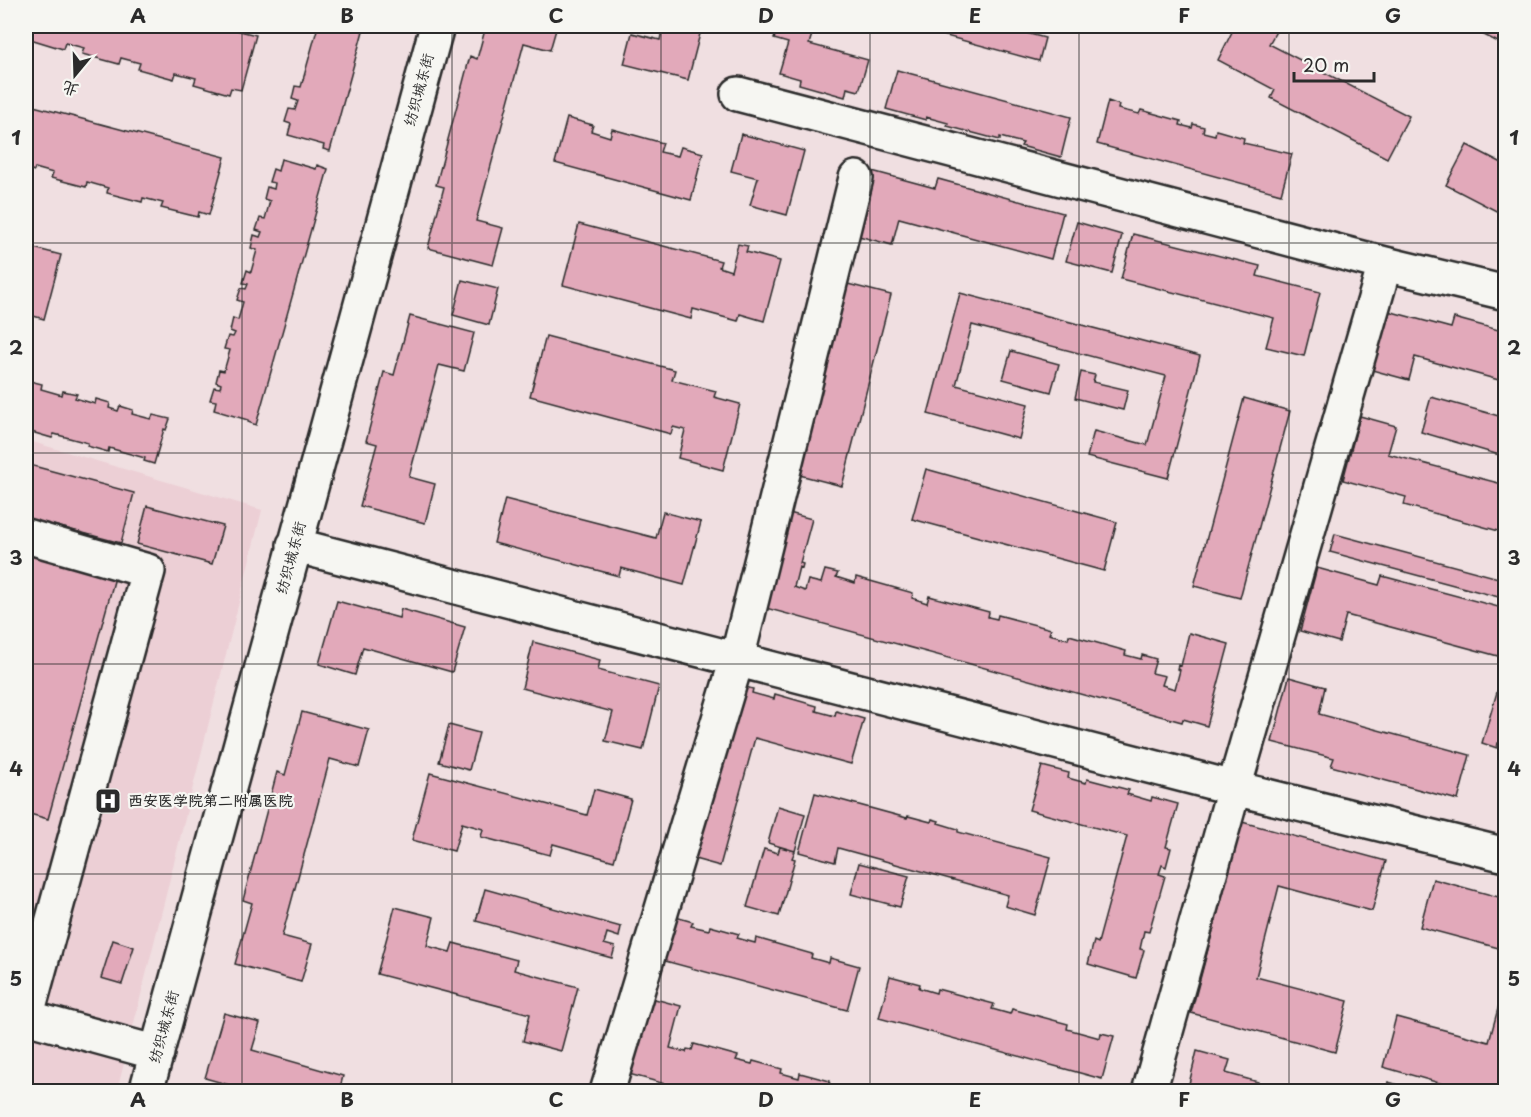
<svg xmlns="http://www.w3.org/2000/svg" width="1531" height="1117" font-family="'Playpen Sans','LXGW WenKai TC',sans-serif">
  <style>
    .built { fill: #eccfd5 }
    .building { fill: #e2a9ba; stroke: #2b2b2b; stroke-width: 1.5 }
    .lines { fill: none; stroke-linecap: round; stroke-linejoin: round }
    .minor-casing { stroke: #2b2b2b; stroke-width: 38 }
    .minor { stroke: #f6f6f2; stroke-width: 33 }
    .grid { fill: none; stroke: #2b2b2b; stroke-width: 1.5; stroke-opacity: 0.55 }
    .labels { text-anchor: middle; stroke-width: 4.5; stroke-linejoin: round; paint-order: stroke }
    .street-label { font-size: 15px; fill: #2b2b2b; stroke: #f6f6f2 }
    .poi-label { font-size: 15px; font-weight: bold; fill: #2b2b2b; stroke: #f6f6f2; text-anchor: start }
    .neatline { fill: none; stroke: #2b2b2b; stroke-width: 2 }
    .grid-label { font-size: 20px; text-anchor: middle; font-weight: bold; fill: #2b2b2b }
  </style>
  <rect width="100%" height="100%" fill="#f0dfe1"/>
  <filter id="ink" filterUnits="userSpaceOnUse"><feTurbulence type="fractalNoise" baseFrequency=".0167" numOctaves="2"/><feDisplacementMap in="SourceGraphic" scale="12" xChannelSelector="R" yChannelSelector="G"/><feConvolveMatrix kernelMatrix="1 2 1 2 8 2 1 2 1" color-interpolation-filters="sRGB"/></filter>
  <g filter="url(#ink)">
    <!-- built -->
    <path class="built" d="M26,440L262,510L117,1091H26Z"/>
    <!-- building -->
    <path class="building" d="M26,26H220L256,35L241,90L231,88L229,94L194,84L196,78L176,73L174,79L138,69L140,63L121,58L119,64L82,54L84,48L65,43L63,49L27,38L29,32L26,31Z
      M318,26H341L363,31L330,151L323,149L324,145L288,135L291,124L285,122L289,109L295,110L298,101L292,99L295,86L301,87Z
      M486,26H557L550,50L524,43L476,221L503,228L493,265L428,248L444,187L436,185L470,56L477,59Z
      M663,26H702L688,80L624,64L632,33L660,40Z
      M778,26H820L819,30L814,28L809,44L868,60L859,91L847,88L845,97L799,84L800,79L779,73L788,43L774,39Z
      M937,26H1000L1045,38L1039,61L935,33Z
      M1235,26H1279L1269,44L1409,116L1387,158L1271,98L1275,90L1218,60Z
      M1466,26H1506V46Z
      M897,70L1071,117L1061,157L1021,146L1023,143L1000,137V140L947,126L948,123L926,117V120L886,109Z
      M1108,101L1119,105L1118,109L1139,114L1141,110L1181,121L1180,125L1192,128L1193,124L1204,127L1203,132L1215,135L1216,130L1244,138L1243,143L1292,154L1281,194L1097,144Z
      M26,104L225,157L209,215L199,212L198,217L161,208L163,203L143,198L142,202L107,193L108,188L87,182L86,187L51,178L53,173L35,168L34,171L26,168Z
      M567,118L593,125L591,131L610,137L612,129L663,143L660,152L678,156L681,147L703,153L691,200L555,163Z
      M741,134L804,151L787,215L750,205L758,178L731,171Z
      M1467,145L1506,165V216L1446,185Z
      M281,159L316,169L317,165L328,169L256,425L248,422V420L214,410L216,401L210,400L214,387L220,388L221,384L216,382L219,370L224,371L230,350L224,349L228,336L233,337L235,333L230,331L233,318L238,320L243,302L237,300L241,288L246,289L248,284L243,283L247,270L251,272L257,250L251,248L254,235L260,237L262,232L256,230L260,218L265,219L270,201L264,199L267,187L274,189L275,183L269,182L273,169L278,171Z
      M872,171L935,188L938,179L1063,213L1051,259L899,218L892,245L855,235Z
      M1077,222L1122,235L1112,273L1066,261Z
      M579,224L721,261L719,267L731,271L738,244L748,246L746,252L780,261L764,321L740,314L738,321L693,309L691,319L563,285Z
      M1133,234L1260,266L1257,276L1320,292L1304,356L1266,347L1274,318L1121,279Z
      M26,246L61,255L44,319L26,314Z
      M462,280L498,289L489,325L453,315Z
      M832,280L891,295L842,486L784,471Z
      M960,293L1200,356L1168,478L1087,457L1094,431L1147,445L1166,376L972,325L956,385L1028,404L1019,439L928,414Z
      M1388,311L1451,328L1454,318L1506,332V382L1415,357L1409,380L1372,370Z
      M410,316L474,333L464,371L439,365L409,477L435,484L425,523L360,506L377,444L366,441L384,372L394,375Z
      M546,336L675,370L672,380L716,391L714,397L740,404L723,470L678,458L685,430L673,427L671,434L530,396Z
      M1011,351L1059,364L1051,392L1003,379Z
      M1081,372L1095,375L1093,382L1128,390L1123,410L1075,398Z
      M26,380L42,384L41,389L62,395L63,391L77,394L75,398L95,404L96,399L110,403L109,408L118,411L120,406L133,410L132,414L151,419L153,415L170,419L166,430L164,429L154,464L144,461L145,458L109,448L108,452L87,446L88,443L54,434L52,438L28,431L30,427L26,426Z
      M1431,397L1506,418V457L1421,432Z
      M1244,398L1290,411L1240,598L1194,586Z
      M1360,416L1396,426L1388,454L1506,485V533L1404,505L1406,497L1343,480Z
      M26,464L134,493L121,543L26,518Z
      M926,469L1117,522L1104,571L912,519Z
      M505,499L656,538L663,512L701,522L684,585L621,568L619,576L494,543Z
      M147,506L223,526L212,564L137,544Z
      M774,509L812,519L800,563L803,564L802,568L799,567L794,587L805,591L808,580L821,583L825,570L838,573L836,577L855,583L856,577L913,593L912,598L927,603L929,596L989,612L988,617L997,619L998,615L1051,629L1049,634L1068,639L1069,635L1126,651L1125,655L1141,659L1142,655L1156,659L1152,673L1165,676L1162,685L1175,689L1180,670L1177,669L1178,665L1181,666L1189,633L1229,644L1207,726L1183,719L1182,722L748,603Z
      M1335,534L1506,580V599L1330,552Z
      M26,537L119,563L48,819L26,813Z
      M1317,568L1379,585L1382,576L1506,609V627L1498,656L1346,615L1339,642L1300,631Z
      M337,601L399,618L401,609L465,627L452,672L363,647L355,675L319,664Z
      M533,642L600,660L598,670L659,686L643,750L605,741L613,712L522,688Z
      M1289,677L1325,687L1319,714L1470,755L1458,800L1331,766L1334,758L1272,742Z
      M727,682L753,689L752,693L774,699L775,694L817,706L816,711L835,716L836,711L864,719L851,764L755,738L720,866L680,855Z
      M1500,682L1506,684V746L1498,743L1497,748L1482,743Z
      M302,712L369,730L359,767L330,759L282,936L312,944L301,982L235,964L252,903L243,900L277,772L285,775Z
      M449,725L479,733L469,770L439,762Z
      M1042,766L1069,773L1068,778L1086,783L1087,779L1129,790L1127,794L1151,801L1152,797L1178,804L1166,847L1171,848L1166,867L1162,865L1159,874L1165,876L1149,932L1144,931L1140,949L1144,950L1136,978L1088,964L1094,941L1098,943L1127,836L1029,810Z
      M430,773L587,815L594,789L631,799L614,861L553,844L550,855L481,837L483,829L462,823L454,851L412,840Z
      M815,793L907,818L908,816L931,822L932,819L939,821L938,823L958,829V832L1051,857L1035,915L1005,906L1008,895L838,848L835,862L799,852Z
      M778,806L805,814L795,851L768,843Z
      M1242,822L1386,861L1372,911L1279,886L1256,977L1348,1001L1335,1052L1191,1013Z
      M780,847L795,851L792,858L795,859L779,916L747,907L764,849L778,853Z
      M859,863L909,876L900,907L851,894Z
      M1433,879L1506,899V950L1420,927Z
      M485,889L621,927L619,937L607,933L604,944L615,947L612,958L476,921Z
      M395,907L434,917L427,946L450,952L453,943L517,960L514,970L578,987L561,1051L523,1041L530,1014L377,974Z
      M665,914L693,922L691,926L709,930L710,926L739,934L737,938L755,943L756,938L812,954L811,958L829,963L830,958L859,966L847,1010L654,958Z
      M113,940L134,947L122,984L101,978Z
      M890,976L920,984L919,988L936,993L937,989L994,1004L992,1009L1010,1014L1012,1009L1068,1024L1067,1029L1100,1038L1101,1033L1114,1036L1102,1079L879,1018Z
      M1506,979V1092H1471L1383,1067L1396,1017L1489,1042Z
      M640,995L681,1006L670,1048L686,1052L687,1049L692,1050L694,1044L738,1056L736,1060L752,1064L753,1061L782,1069L781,1073L799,1078L800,1073L830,1081L827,1092H694L618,1071Z
      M224,1013L260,1023L252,1050L343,1076L339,1092H254L205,1078Z
      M1197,1051L1230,1060L1226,1073L1258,1082L1256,1092H1187Z
      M1388,1082L1424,1092H1385Z"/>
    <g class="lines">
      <!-- minor casing -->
      <g class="minor-casing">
        <path id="minor" d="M738,94L1385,264L1506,293
          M26,536L148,571L26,1018
          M294,545L1234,788L1506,855
          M26,1017L157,1053
          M146,1092L437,26
          M607,1092L737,659L856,178
          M1149,1092L1234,788L1385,264"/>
      </g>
      <!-- minor -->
      <use href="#minor" class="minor"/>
    </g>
  </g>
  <!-- grid -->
  <path class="grid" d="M242,26V1092M452,26V1092M661,26V1092M870,26V1092M1079,26V1092M1289,26V1092M26,243H1506M26,453H1506M26,664H1506M26,874H1506"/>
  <!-- icons -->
  <defs>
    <g id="hospital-square" transform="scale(1.35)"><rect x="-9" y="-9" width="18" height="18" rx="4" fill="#2b2b2b" stroke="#f6f6f2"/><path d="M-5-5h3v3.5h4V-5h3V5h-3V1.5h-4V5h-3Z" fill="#fff"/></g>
  </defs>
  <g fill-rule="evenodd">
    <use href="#hospital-square" x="108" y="801"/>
  </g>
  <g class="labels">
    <!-- street labels -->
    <g class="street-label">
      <text transform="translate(419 90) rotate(-75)" y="5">纺织城东街</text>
      <text transform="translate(291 558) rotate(-75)" y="5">纺织城东街</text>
      <text transform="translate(164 1027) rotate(-75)" y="5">纺织城东街</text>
    </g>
    <!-- poi labels -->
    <g class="poi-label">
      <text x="128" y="806">西安医学院第二附属医院</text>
    </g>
  </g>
  <!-- margin -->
  <rect width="1531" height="1117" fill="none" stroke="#f6f6f2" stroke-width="66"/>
  <!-- north arrow -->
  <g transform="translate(75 75) rotate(199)" stroke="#f6f6f2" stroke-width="4.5" paint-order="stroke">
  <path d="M0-4.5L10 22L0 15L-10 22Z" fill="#2b2b2b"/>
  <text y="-9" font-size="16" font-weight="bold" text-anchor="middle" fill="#2b2b2b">北</text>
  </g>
  <!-- scale -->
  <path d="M1294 72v9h80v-9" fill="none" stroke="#2b2b2b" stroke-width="3"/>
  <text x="1303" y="72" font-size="18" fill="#2b2b2b" stroke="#f6f6f2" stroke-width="4.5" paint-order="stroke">20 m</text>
  <rect x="33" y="33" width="1465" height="1051" class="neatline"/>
  <g class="grid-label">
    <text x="138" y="23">A</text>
    <text x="347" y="23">B</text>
    <text x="556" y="23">C</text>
    <text x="766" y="23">D</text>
    <text x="975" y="23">E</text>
    <text x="1184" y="23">F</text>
    <text x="1393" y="23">G</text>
    <text x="16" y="145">1</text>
    <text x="1514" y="145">1</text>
    <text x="16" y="355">2</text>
    <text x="1514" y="355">2</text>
    <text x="16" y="565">3</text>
    <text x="1514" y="565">3</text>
    <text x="16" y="776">4</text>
    <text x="1514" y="776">4</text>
    <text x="16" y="986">5</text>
    <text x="1514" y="986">5</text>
    <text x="138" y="1107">A</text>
    <text x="347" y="1107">B</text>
    <text x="556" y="1107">C</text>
    <text x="766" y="1107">D</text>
    <text x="975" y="1107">E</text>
    <text x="1184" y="1107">F</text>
    <text x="1393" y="1107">G</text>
  </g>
</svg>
